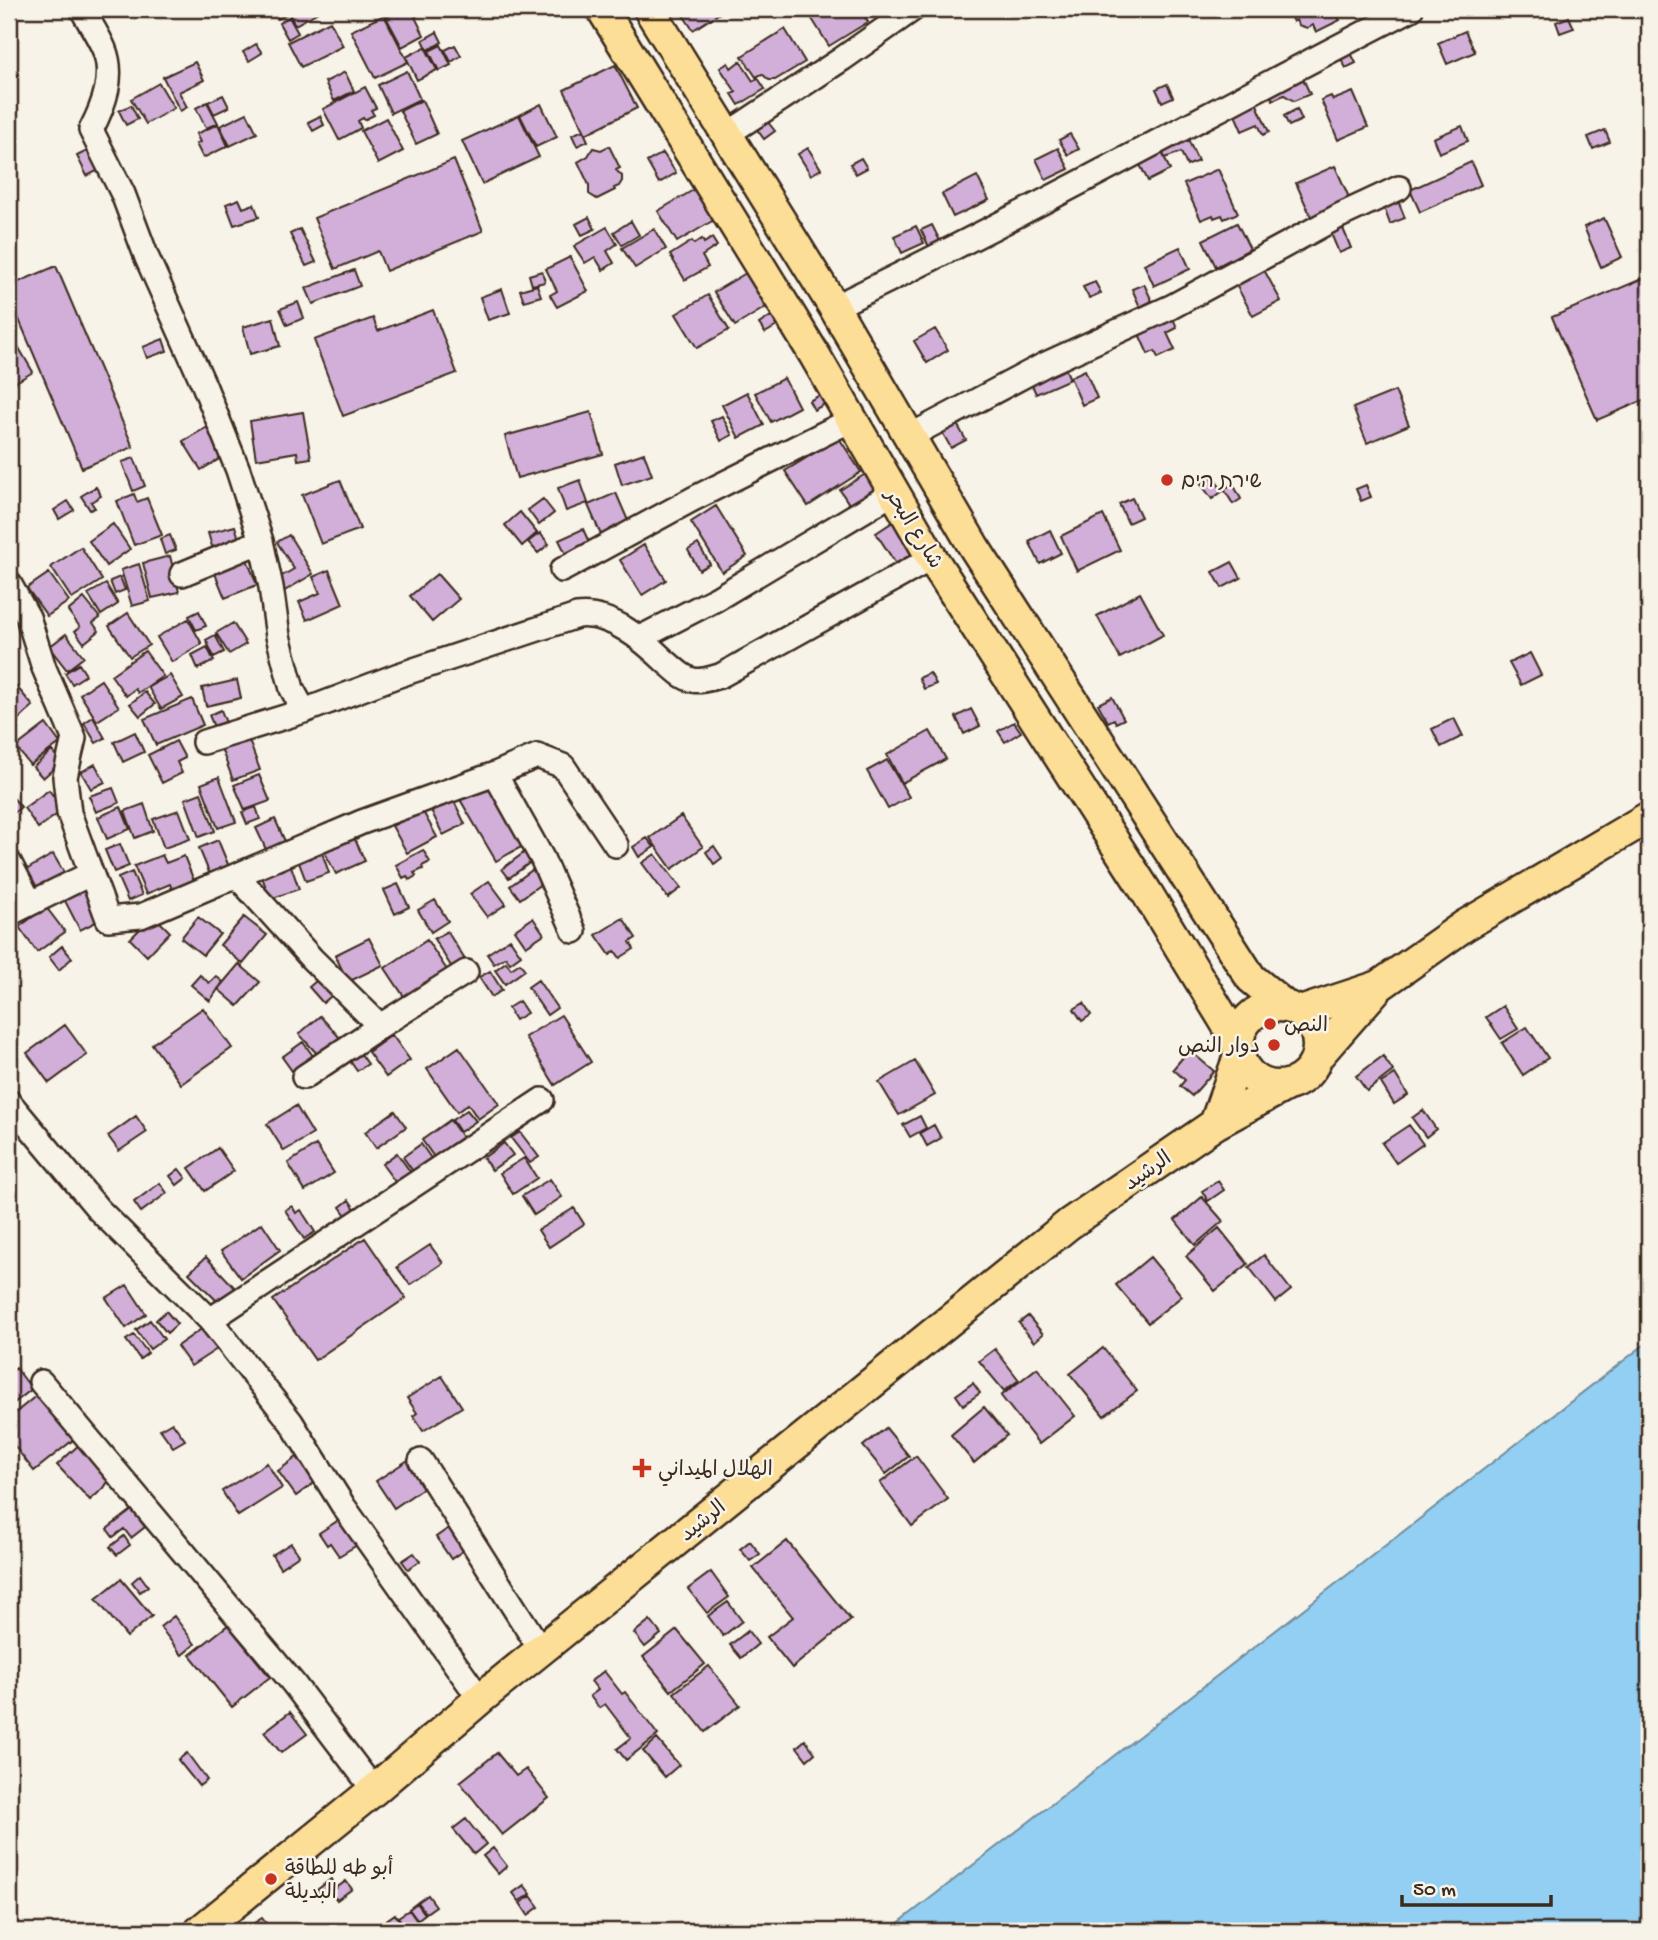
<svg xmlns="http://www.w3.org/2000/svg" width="1658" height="1940" font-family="'Gochi Hand','Playpen Sans Arabic','Playpen Sans Hebrew',sans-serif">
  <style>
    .water { fill: #93cff3; stroke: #708d9e; stroke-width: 2 }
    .building { fill: #d1afd9; stroke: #3b2a1e; stroke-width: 2 }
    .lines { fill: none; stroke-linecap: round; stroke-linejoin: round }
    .minor-casing { stroke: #3b2a1e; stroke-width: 28 }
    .major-casing { stroke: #3b2a1e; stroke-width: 35 }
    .minor { stroke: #f7f3e8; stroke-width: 23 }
    .major { stroke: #fdde96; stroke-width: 30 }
    .poi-dot { fill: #c8321e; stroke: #f7f3e8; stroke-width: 2.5 }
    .labels { text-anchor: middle; stroke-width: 5; stroke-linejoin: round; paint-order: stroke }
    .poi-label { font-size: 21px; fill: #3b2a1e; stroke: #f7f3e8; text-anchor: start }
    .street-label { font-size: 21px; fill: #3b2a1e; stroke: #f7f3e8 }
  </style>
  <rect width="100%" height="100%" fill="#f7f3e8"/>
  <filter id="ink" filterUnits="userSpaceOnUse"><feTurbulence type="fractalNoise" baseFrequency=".0143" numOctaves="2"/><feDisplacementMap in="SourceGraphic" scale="14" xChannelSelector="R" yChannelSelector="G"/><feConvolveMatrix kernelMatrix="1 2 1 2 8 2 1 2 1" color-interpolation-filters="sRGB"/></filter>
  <g filter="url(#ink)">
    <!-- water -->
    <path class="water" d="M1649,1341V1931H888Z"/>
    <!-- building -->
    <path class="building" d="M273,9H316L318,12L295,25L289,13L278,19Z
      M402,9H417L420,14L415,17L424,35L402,47L386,17Z
      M679,9H726L693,30Z
      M811,9H860L868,22L829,46L807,11Z
      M1287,9H1334L1340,20L1316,32L1313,25L1307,28L1298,25L1296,20L1293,22Z
      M384,15L408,62L375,78L351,31Z
      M289,17L298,33L288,39L279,23Z
      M1569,17L1574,28L1560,33L1556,22Z
      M330,21L343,46L301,67L288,42Z
      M785,29L805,62L775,80H769L762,74L756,77L742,56Z
      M1465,31L1475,52L1447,64L1438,43Z
      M437,32L442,42L428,50L423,40Z
      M256,44L262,53L249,61L243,52Z
      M441,45L451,65L439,71L429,51Z
      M455,45L461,56L451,62L445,50Z
      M425,47L437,70L417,80L406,57Z
      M1351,53L1356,63L1346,68L1340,57Z
      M740,61L753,81L758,78L765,89L739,105L732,94L736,92L720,68L728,63L731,68Z
      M195,62L204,80L179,92L187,107L180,111L163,77Z
      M615,65L637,108L586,134L564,90Z
      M407,71L420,99L391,113L378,85Z
      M345,72L354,91L334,101L325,82Z
      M1300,72L1310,94L1294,101L1284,95L1273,100L1267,87Z
      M159,83L174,108L146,124L131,99Z
      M1167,84L1173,97L1162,102L1156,89Z
      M365,87L376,108L371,110L374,115L364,120L363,118L358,121L361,128L339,140L323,109Z
      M1353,92L1368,127L1338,140L1321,100L1331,96L1333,100Z
      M223,95L229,107L214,114L208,102Z
      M422,100L437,134L416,144L400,111Z
      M1255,100L1269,132L1263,135L1258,124L1242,131L1233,110Z
      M207,102L218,123L206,128L196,108Z
      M541,104L557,137L536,147L520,115Z
      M131,105L138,119L126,125L119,111Z
      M1297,109L1302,120L1289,126L1284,116Z
      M247,113L257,133L230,146L220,126Z
      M519,115L539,157L482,184L462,141Z
      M320,116L324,125L313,131L308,122Z
      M763,116L775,131L764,139L753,124Z
      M386,118L403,151L378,164L361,131Z
      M218,124L228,146L203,158L196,144L200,142L196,134Z
      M1462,126L1468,141L1439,153L1433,138Z
      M583,130L588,141L577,146L572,135Z
      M1605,130L1610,142L1593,149L1588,137Z
      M1070,134L1079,149L1068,155L1059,140Z
      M1186,135L1198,161L1187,166L1181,152L1165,158L1160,147Z
      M609,146L620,168L616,170L622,176V181L619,186L614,188L615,190L597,199L589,194V185L578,162L588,156L593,148L601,150Z
      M808,148L821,169L811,175L798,154Z
      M1058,148L1069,169L1046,180L1036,159Z
      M91,149L101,169L87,176L77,156Z
      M1161,150L1170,170L1148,181L1138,161Z
      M663,153L676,173L659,183L647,162Z
      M861,158L867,168L856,174L850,164Z
      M454,160L483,231L386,271L378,251L335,269L314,218Z
      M1471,162L1481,185L1420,212L1410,190Z
      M1335,166L1351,202L1312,219L1296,183Z
      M1218,169L1238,213L1224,219L1222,215L1214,218L1213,215L1201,220L1184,184Z
      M977,176L989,200L953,217L942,194Z
      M695,189L714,220L677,242L658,211Z
      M1396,196L1405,218L1390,224L1382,202Z
      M239,199L243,208L254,204L259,217L234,225L226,204Z
      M589,217L595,229L582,235L576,224Z
      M1604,218L1622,257L1601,267L1584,227Z
      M631,221L639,235L622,245L614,232Z
      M1237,223L1250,249L1216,267L1203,240Z
      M932,225L941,243L930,249L921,230Z
      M916,226L924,243L902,253L894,236Z
      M1342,226L1351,248L1339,253L1330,231Z
      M607,227L617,244L607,251L614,263L603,270L595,257L585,263L574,246Z
      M300,229L316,262L306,266L290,234Z
      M654,229L666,249L635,268L622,248Z
      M712,238L717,246L702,256L708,267L685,280L670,255L692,241L694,244L702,239L704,243Z
      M1180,247L1190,269L1154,286L1144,264Z
      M570,257L588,291L557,307L550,295L557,291L546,269Z
      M56,266L133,447L82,468L9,296V286Z
      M1263,268L1281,301L1253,316L1235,283Z
      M354,270L360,286L313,304L306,288Z
      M542,271L545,282L532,285L529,275Z
      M746,273L766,307L735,326L714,292Z
      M1644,278L1649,289V398L1597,420L1552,317Z
      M1095,282L1101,293L1089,298L1083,287Z
      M1144,284L1152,301L1140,307L1132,289Z
      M537,285L541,296L524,301L520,290Z
      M502,289L510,313L488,320L480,297Z
      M708,295L729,330L697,348L676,314Z
      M298,302L304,318L287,325L280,309Z
      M433,310L457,373L343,416L314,340L373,318L378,331Z
      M771,316L777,326L765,333L759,324Z
      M273,318L280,346L250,354L243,327Z
      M1173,318L1177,328L1167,333L1175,350L1158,358L1155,351L1148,354L1139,334Z
      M935,329L948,350L927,363L914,341Z
      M163,339L167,351L147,358L143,347Z
      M16,343L33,372L9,386V347Z
      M1063,363L1070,379L1036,394L1029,378Z
      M1085,370L1097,398L1082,405L1070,377Z
      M784,378L799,407L771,422L755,393Z
      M1395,391L1409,425L1367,443L1353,408Z
      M747,392L764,425L739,438L722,405Z
      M820,395L825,404L814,410L809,401Z
      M303,412L311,458L298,460L297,452L256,459L250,421Z
      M591,412L603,454L517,478L505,436Z
      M722,416L732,435L721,441L711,421Z
      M957,424L966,440L951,448L942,432Z
      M211,425L228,454L201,470L183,441Z
      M839,438L861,472L808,506L785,471Z
      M644,453L652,475L622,485L615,463Z
      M134,458L145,486L133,491L122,462Z
      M867,473L880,492L853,510L840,490Z
      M1212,476L1223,491L1212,499L1201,484Z
      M340,480L360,529L321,544L302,495Z
      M580,480L588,503L566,511L558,488Z
      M1233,484L1241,499L1233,504L1224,489Z
      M1366,485L1371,497L1361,501L1356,489Z
      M96,487L101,496L91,502L95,508L90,510L81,496Z
      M616,493L629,523L601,535L588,505Z
      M134,494L137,502L147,498L162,535L134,545L117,501Z
      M1132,498L1141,517L1128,523L1119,504Z
      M543,499L554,513L539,525L528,510Z
      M68,501L74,510L59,519L54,510Z
      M716,506L747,556L722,572L691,522Z
      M520,512L537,533L522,546L505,525Z
      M1103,515L1120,550L1077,571L1061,536Z
      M899,518L919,549L896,564L876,533Z
      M113,524L130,549L106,566L89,541Z
      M235,526L241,545L214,553L208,533Z
      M583,529L592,549L569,560L559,540Z
      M1050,530L1061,553L1040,564L1029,541Z
      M540,533L549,544L538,553L528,542Z
      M170,535L176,550L165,554L160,539Z
      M289,535L313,574L283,592L275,580L294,569L277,542Z
      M698,544L710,564L699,570L688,550Z
      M644,545L666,580L642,595L620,560Z
      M81,547L102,580L72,599L51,567Z
      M245,554L257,585L225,598L212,566Z
      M170,556L179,592L152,598L143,563Z
      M1232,562L1241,578L1222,588L1213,572Z
      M139,564L150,601L132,606L121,570Z
      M329,570L343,604L307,620L299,602L320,593L313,577Z
      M49,573L69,601L47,616L27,588Z
      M437,574L459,599L432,622L410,596Z
      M120,577L125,590L115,594L110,581Z
      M106,584L118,604L101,615L88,594Z
      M1140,593L1163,635L1120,658L1097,616Z
      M84,598L100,618L93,623L99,631L84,643L75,631L80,627L68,611Z
      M199,611L206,626L196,630L189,616Z
      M128,613L149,645L130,657L109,626Z
      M188,619L202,644L172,662L157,637Z
      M233,623L246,644L229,654L216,633Z
      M66,634L84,657L67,670L49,647Z
      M215,635L224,652L214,657L206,640Z
      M207,647L214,661L198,669L192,655Z
      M145,651L163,676L138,693L135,689L126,696L111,675Z
      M1530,653L1541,675L1521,685L1509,663Z
      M79,664L86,675L72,684L65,673Z
      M930,673L936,684L924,689L919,678Z
      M170,675L183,697L161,709L148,687Z
      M101,680L119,707L97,721L80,694Z
      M237,680L241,698L206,706L202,688Z
      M16,686L33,706L14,723L9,717V692Z
      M145,692L155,704L140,716L130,704Z
      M1112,697L1124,719L1116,723L1114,719L1108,722L1098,704Z
      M192,699L203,725L156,745L144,719Z
      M971,709L980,726L964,734L956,717Z
      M221,710L226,723L214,727L209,715Z
      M93,717L105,738L96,743L84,723Z
      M1454,718L1463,736L1441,747L1432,729Z
      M1014,722L1021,732L1005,742L998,731Z
      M46,724L60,743L30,765L16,747Z
      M930,731L946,759L902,783L887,755Z
      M135,732L144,752L123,762L114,742Z
      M248,738L260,770L233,780L221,748Z
      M176,741L185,758L177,762L182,773L162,783L148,755Z
      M52,751L61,762L43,778L33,767Z
      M887,760L909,797L888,809L867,771Z
      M95,764L105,782L91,789L81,772Z
      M259,775L270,801L245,810L234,785Z
      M219,777L236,822L218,828L201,784Z
      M491,777L528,843L496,861L458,796Z
      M113,788L119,803L96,812L89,796Z
      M49,790L63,810L38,828L24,808Z
      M9,793L21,807L9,817Z
      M201,793L215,831L199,837L185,799Z
      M451,795L465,824L443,835L429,806Z
      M144,804L153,831L135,838L125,811Z
      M121,807L130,829L107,839L98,817Z
      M256,807L260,819L247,824L242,812Z
      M179,810L190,839L164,848L153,819Z
      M422,810L437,837L407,853L392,826Z
      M681,816L703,847L672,869L650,838Z
      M275,819L288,848L269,856L256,828Z
      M353,835L365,861L336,874L323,849Z
      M647,838L654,847L639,857L633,847Z
      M218,840L232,874L213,882L199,848Z
      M120,844L129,866L114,872L105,850Z
      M319,844L329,873L306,881L295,852Z
      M714,846L722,858L714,864L706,852Z
      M423,850L430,862L422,866L423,869L414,873L416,876L409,880L407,876L403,878L396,865Z
      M525,852L532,861L509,878L502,869Z
      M53,854L66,876L39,892L26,870Z
      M655,854L681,888L668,898L642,863Z
      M162,855L166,863L184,856L197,888L175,897L170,884L146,894L134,866Z
      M288,857L299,889L270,899L259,868Z
      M535,868L545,881L520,899L510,886Z
      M132,872L142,895L128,901L118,878Z
      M489,881L506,904L487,917L470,894Z
      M398,884L409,907L395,914L384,890Z
      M84,888L100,920L80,930L64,899Z
      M435,900L448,921L431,932L418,910Z
      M46,907L65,932L37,952L19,927Z
      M198,917L220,934L203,955L181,938Z
      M244,917L267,935L243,964L220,945Z
      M533,918L544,934L526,946L515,930Z
      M623,918L636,938L630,942L634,949L620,958L615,951L610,955L596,935Z
      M159,921L170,932L147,956L130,939L145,924Z
      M447,931L467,963L454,971L434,939Z
      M369,938L383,965L348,982L335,955Z
      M510,939L521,955L510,963L506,957L494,964L487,954Z
      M427,940L447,970L405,998L385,968Z
      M62,946L72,958L59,970L49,957Z
      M506,962L511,969L520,963L525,970L505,984L495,970Z
      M239,964L260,982L238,1006L218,989Z
      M490,971L502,990L492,997L479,977Z
      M200,975L209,983L216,976L223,982L210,1001L191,985Z
      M323,975L337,991L323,1003L309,987Z
      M538,980L557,1008L547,1015L528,987Z
      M519,1001L527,1013L515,1020L508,1008Z
      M1084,1003L1091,1015L1082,1021L1074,1009Z
      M1503,1006L1518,1029L1501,1039L1486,1017Z
      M203,1008L232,1048L181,1084L152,1044Z
      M561,1015L591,1062L555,1085L525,1037Z
      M320,1016L341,1039L320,1057L299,1034Z
      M65,1025L87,1055L49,1083L27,1053Z
      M1527,1027L1548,1058L1523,1075L1502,1043Z
      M392,1035L410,1060L386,1077L368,1052Z
      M303,1042L316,1060L295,1075L282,1057Z
      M459,1047L499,1104L478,1119L468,1104L457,1112L427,1069Z
      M1189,1050L1214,1071L1192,1096L1180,1086L1185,1080L1173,1069Z
      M361,1054L368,1064L357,1071L350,1061Z
      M1383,1056L1393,1071L1367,1091L1356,1076Z
      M915,1061L935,1095L899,1115L879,1082Z
      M1395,1074L1408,1095L1394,1104L1381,1083Z
      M296,1106L313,1134L284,1151L267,1124Z
      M467,1110L476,1121L460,1132L452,1120Z
      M1423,1110L1436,1129L1426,1137L1412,1118Z
      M395,1111L406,1127L376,1148L365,1132Z
      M136,1116L147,1132L119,1151L108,1136Z
      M920,1116L926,1128L910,1137L903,1125Z
      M450,1120L462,1137L434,1157L422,1140Z
      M934,1125L941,1138L927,1146L920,1133Z
      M1409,1125L1423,1144L1396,1163L1382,1143Z
      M520,1132L539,1157L530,1163L511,1138Z
      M504,1143L513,1155L492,1170L483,1158Z
      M421,1144L435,1164L417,1177L403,1157Z
      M316,1145L334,1173L305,1191L288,1163Z
      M218,1148L234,1171L205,1191L189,1168Z
      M397,1153L416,1180L401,1190L382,1164Z
      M524,1158L537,1178L513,1194L500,1173Z
      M179,1169L186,1178L177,1185L170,1176Z
      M550,1179L562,1197L534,1215L522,1196Z
      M1218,1181L1224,1190L1208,1201L1202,1191Z
      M160,1183L167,1193L141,1212L134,1202Z
      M1202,1197L1223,1221L1195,1245L1175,1220Z
      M349,1200L357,1212L348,1218L340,1207Z
      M292,1206L296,1213L301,1210L315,1232L304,1239L285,1210Z
      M574,1208L584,1224L549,1247L538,1230Z
      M262,1223L280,1250L241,1278L221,1251Z
      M1219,1228L1248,1264L1215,1291L1186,1256Z
      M365,1238L406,1298L315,1360L273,1300Z
      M430,1245L443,1263L410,1285L397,1267Z
      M1264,1255L1291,1290L1276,1302L1249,1267Z
      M206,1257L236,1289L220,1304L189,1273Z
      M1150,1257L1182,1296L1148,1323L1116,1285Z
      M127,1285L146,1314L126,1328L106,1298Z
      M166,1311L177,1324L167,1333L156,1320Z
      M1028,1316L1043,1334L1034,1342L1019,1323Z
      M150,1320L164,1339L150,1349L136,1330Z
      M203,1328L217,1349L191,1366L177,1346Z
      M134,1335L148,1353L140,1359L126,1340Z
      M1103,1348L1137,1391L1104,1416L1070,1374Z
      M995,1349L1019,1380L1004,1391L979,1361Z
      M16,1368L32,1389L14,1403L9,1396V1374Z
      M1037,1368L1075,1416L1039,1444L1001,1396Z
      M442,1376L462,1407L423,1431L413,1416L417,1413L407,1398Z
      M973,1383L980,1393L963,1405L956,1395Z
      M37,1395L73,1440L34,1471L9,1439V1418Z
      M984,1407L1007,1435L974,1463L951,1435Z
      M172,1422L185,1440L173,1447L160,1429Z
      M886,1428L909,1456L886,1474L863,1446Z
      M83,1441L110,1478L104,1488L90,1500L57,1465Z
      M916,1456L948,1499L912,1526L880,1483Z
      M297,1457L315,1482L296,1496L278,1471Z
      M411,1458L429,1484L394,1508L376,1481Z
      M267,1463L282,1488L238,1516L222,1491Z
      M132,1510L145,1527L131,1538L124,1529L113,1537L107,1529Z
      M345,1516L362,1542L339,1556L330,1543L327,1545L319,1533Z
      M456,1523L471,1545L451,1559L436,1537Z
      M124,1536L130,1545L117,1555L110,1547Z
      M750,1541L760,1554L750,1561L740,1549Z
      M787,1541L851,1620L792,1668L767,1637L793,1617L753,1568Z
      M291,1543L299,1555L280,1568L272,1555Z
      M414,1553L420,1561L408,1569L402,1561Z
      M711,1572L729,1597L707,1613L688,1589Z
      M140,1575L148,1586L140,1592L132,1582Z
      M121,1579L152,1616L127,1637L96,1599Z
      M728,1602L742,1621L723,1636L708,1616Z
      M174,1616L195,1644L182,1655L160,1627Z
      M650,1620L661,1634L645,1647L634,1633Z
      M228,1625L270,1677L232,1707L190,1655Z
      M677,1630L705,1664L671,1691L643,1657Z
      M748,1631L758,1644L741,1658L730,1645Z
      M709,1666L740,1705L705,1732L674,1693Z
      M604,1671L622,1694L625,1692L658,1735L626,1760L617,1749L631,1738L605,1704L599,1708L590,1696L598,1690L591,1681Z
      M290,1712L307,1734L281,1753L264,1732Z
      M657,1739L679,1765L665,1777L643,1751Z
      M805,1740L815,1753L807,1760L797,1747Z
      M187,1753L207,1780L199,1786L178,1760Z
      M497,1753L516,1776L526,1769L549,1798L502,1835L460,1782Z
      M466,1819L486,1844L474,1854L453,1829Z
      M493,1848L507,1866L498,1874L483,1856Z
      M331,1879L336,1886L322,1897L317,1890Z
      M346,1881L352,1889L337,1900L331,1892Z
      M524,1885L531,1894L519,1901L513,1893Z
      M428,1895L436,1906L426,1913L418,1902Z
      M531,1896L539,1907L528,1915L520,1903Z
      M417,1903L425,1914L417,1920L409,1909Z
      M409,1910L417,1921L407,1929L398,1917Z
      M395,1914L405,1930L403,1931H392L385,1921Z
      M262,1918L272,1931H255L251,1925Z"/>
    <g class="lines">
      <!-- minor casing -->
      <g class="minor-casing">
        <path id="minor" d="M82,9C89,22 98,35 104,49C115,76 104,105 91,130L123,194L147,258L204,385L238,470L261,541L271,587L278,636L292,689L304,711
          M726,135L842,59L913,9
          M834,307C1029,213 1218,108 1411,9
          M910,436L1044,365L1171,307L1339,216L1399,188
          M562,570L693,499L851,420
          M182,574L261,541
          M9,583L28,617L44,668L74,738L65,777L69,813L108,919L141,916L362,822L495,774L537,756L563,766L616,845
          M640,638L716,599L893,493
          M204,742L304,711L396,676L577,616C611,612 643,640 666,662C674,668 682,678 693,680C702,682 711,678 720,676L932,558
          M495,774L542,858L574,931
          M9,862L30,902
          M237,876L312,959L380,1026
          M9,914L90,874
          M304,1077L380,1026L466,972
          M9,1102L99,1210L210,1320L291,1422L344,1507L480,1699
          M210,1320L542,1100
          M41,1382L293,1683L374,1790
          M421,1461L541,1650"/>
      </g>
      <!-- major casing -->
      <g class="major-casing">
        <path id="major" d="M602,9L814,354L932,558L1147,893L1237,1041
          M649,9L834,307L974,547L1251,978L1285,1006
          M1238 1046a40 40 0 1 1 80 0a40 40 0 1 1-80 0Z
          M1300,1012L1379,986
          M1316,1058L1379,986L1464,926L1649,817
          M1215,1124L1239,1056
          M200,1931L374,1790L480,1699L1069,1224L1215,1124L1287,1085"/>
      </g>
      <!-- minor -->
      <use href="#minor" class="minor"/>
      <!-- major -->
      <use href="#major" class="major"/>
    </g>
  </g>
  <!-- markers -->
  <g class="poi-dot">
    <circle cx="1167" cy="480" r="7"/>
    <circle cx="1270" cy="1024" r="7"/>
    <circle cx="1274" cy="1045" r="7"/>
    <path d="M638.5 1457.5h7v7h7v7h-7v7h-7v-7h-7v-7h7z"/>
    <circle cx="271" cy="1879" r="7"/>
  </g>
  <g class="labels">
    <!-- poi labels -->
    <g class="poi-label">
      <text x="1181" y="487">שירת הים</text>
      <text x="1284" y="1031">النص</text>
      <text x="1260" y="1052" text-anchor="end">دوار النص</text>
      <text x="658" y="1475">الهلال الميداني</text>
      <text x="285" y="1874">أبو طه للطاقة<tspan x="285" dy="24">البديلة</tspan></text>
    </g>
    <!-- street labels -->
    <g class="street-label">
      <text transform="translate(915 528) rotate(58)" y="7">شارع البحر</text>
      <text transform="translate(1147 1170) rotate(-35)" y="7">الرشيد</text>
      <text transform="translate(702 1520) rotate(-39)" y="7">الرشيد</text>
    </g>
  </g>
  <!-- margin -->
  <rect width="1658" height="1940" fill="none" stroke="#f7f3e8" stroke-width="35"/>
  <rect x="18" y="18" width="1623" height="1905" fill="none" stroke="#3b2a1e" stroke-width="2.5" filter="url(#ink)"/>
  <!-- scale -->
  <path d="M1402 1895v10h149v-10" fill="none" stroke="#3b2a1e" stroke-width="3.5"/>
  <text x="1413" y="1895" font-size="21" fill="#3b2a1e" stroke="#f7f3e8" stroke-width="5" paint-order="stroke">50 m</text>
</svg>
